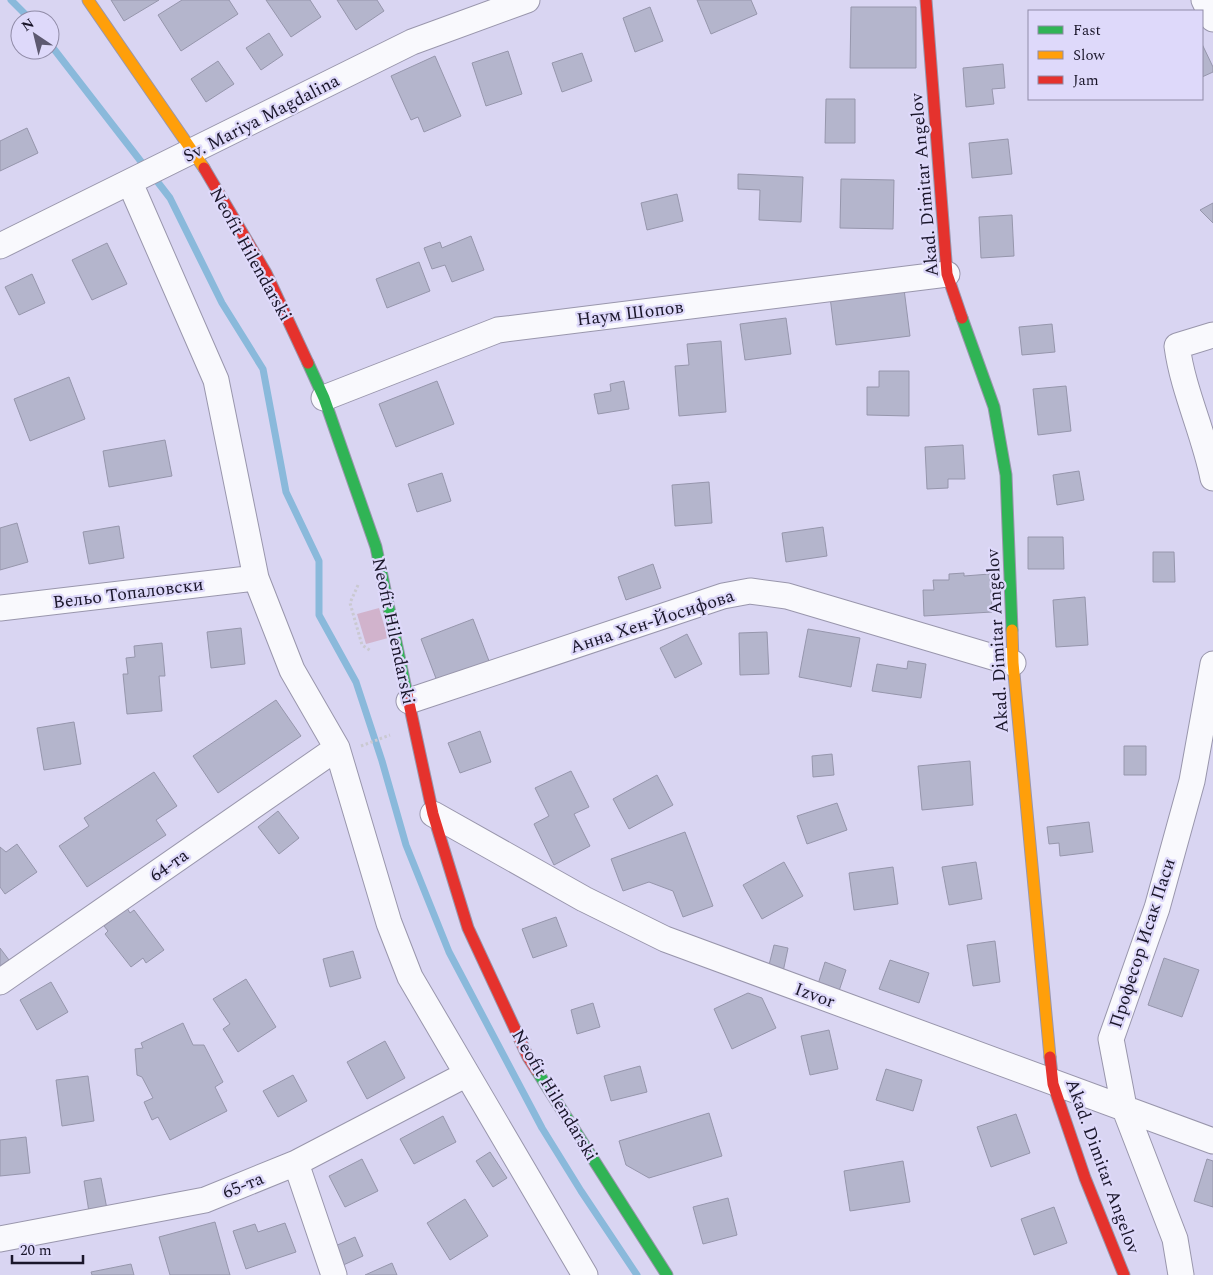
<svg xmlns="http://www.w3.org/2000/svg" width="1213" height="1275" font-family="Spectral,serif">
  <style>
    .green { fill: #d1b3cc }
    .lines { fill: none; stroke-linecap: round; stroke-linejoin: round }
    .stream { stroke: #8ab9db; stroke-width: 7 }
    .building { fill: #b4b5cc; stroke: #9696ac }
    .street-casing { stroke: #9996ac; stroke-width: 27 }
    .fast-casing { stroke: #9996ac; stroke-width: 13 }
    .slow-casing { stroke: #9996ac; stroke-width: 13 }
    .jam-casing { stroke: #9996ac; stroke-width: 13 }
    .path { stroke: #cac9d1; stroke-width: 3; stroke-dasharray: 2.5 2.5; stroke-linecap: butt }
    .street { stroke: #f9f9fd; stroke-width: 25 }
    .fast { stroke: #30b455; stroke-width: 11 }
    .slow { stroke: #ff9f0a; stroke-width: 11 }
    .jam { stroke: #e5322d; stroke-width: 11 }
    .labels { text-anchor: middle; stroke-width: 4.5; stroke-linejoin: round; paint-order: stroke }
    .street-label { font-size: 18px; fill: #1a162a; stroke: #ded9fa }
  </style>
  <rect width="100%" height="100%" fill="#d9d5f2"/>
  <!-- green -->
  <path class="green" d="M379,608L388,638L366,644L357,614Z"/>
  <g class="lines">
    <!-- stream -->
    <path class="stream" d="M11,0L31,20
      M50,44L146,168
      M153,176L170,198L222,303L263,369L286,492L319,561V615L356,682L382,761L406,845L449,952L542,1128L581,1191L637,1275"/>
  </g>
  <!-- building -->
  <path class="building" d="M111,0H159L124,21Z
    M182,0H229L238,14L181,51L158,15Z
    M266,0H310L321,17L291,37Z
    M337,0H377L384,11L356,30Z
    M697,0H751L757,14L711,34Z
    M650,7L663,41L635,52L623,18Z
    M851,7H916V68H850Z
    M269,33L283,55L261,70L246,48Z
    M1202,44L1213,67V72L1202,77Z
    M508,51L522,94L486,106L472,63Z
    M582,53L592,81L562,92L552,63Z
    M435,56L461,116L424,132L418,117L411,120L391,76Z
    M218,61L234,84L206,102L191,79Z
    M1003,64L1005,88L992,89L994,104L966,107L963,68Z
    M826,99H855V143H825Z
    M27,128L38,153L0,171V141Z
    M1008,139L1012,174L972,178L969,143Z
    M738,174L803,177L801,222L759,220L760,190L738,189Z
    M841,179L894,180L893,229L840,228Z
    M677,194L683,221L647,230L641,203Z
    M1213,203V223L1200,210Z
    M1012,215L1014,256L981,258L979,217Z
    M471,236L484,270L452,282L445,265L432,269L424,248L440,242L442,248Z
    M107,243L127,284L92,300L72,260Z
    M419,262L430,291L387,308L376,279Z
    M32,274L45,303L19,315L5,287Z
    M904,289L910,336L836,345L830,297Z
    M786,318L791,354L745,360L740,324Z
    M1052,324L1055,352L1022,355L1019,327Z
    M721,341L726,412L679,416L675,366L689,365L687,344Z
    M879,371H909V416L867,415V387H879Z
    M69,377L85,419L30,441L14,399Z
    M437,381L454,424L396,447L379,404Z
    M624,381L629,409L598,414L594,394L611,391L610,384Z
    M1066,386L1071,431L1038,435L1033,389Z
    M165,440L172,476L109,487L103,451Z
    M963,445L965,479H948V488L927,489L925,447Z
    M1079,471L1084,500L1057,505L1053,475Z
    M442,473L451,501L417,512L408,484Z
    M709,482L712,523L675,526L672,485Z
    M17,523L28,562L0,570V528Z
    M119,526L124,558L89,564L83,532Z
    M823,527L827,556L786,562L782,533Z
    M1028,537H1063L1064,569H1028Z
    M1153,552H1174L1175,582H1153Z
    M653,564L661,588L626,600L618,577Z
    M964,573V576L990,574L992,612L924,616L923,590H934L933,580H949V574Z
    M1085,597L1088,645L1056,647L1053,600Z
    M473,619L489,661L437,681L421,639Z
    M241,628L245,664L211,668L207,632Z
    M808,629L860,638L851,687L799,677Z
    M767,632L769,674L740,675L739,633Z
    M687,634L702,664L675,678L660,648Z
    M162,643L165,676H159L162,711L127,714L123,674H128L126,658L135,657L134,646Z
    M908,661L926,664L921,698L872,691L877,664L907,669Z
    M276,700L301,736L218,793L193,756Z
    M74,722L81,764L44,770L37,728Z
    M480,731L491,762L460,773L448,743Z
    M1124,746H1146V775H1124Z
    M832,754L834,775L813,777L812,756Z
    M970,761L973,805L922,810L918,766Z
    M571,771L589,807L574,814L590,846L554,865L534,824L549,816L535,788Z
    M154,772L177,806L156,820L166,835L87,887L59,846L89,826L84,818Z
    M657,775L673,805L629,829L613,799Z
    M837,803L847,830L807,844L797,816Z
    M278,811L299,838L279,854L258,827Z
    M1089,822L1093,852L1060,856L1059,843L1049,844L1047,827Z
    M685,832L713,906L683,917L673,891L649,882L623,891L611,859Z
    M17,844L37,872L5,894L0,887V847L6,852Z
    M784,862L803,896L762,919L743,885Z
    M976,862L982,899L949,905L942,867Z
    M893,867L898,904L854,910L849,873Z
    M127,908L130,913L134,910L164,950L146,963L143,958L131,967L105,934L108,931L104,926Z
    M556,917L567,946L533,958L522,929Z
    M995,941L1000,982L973,986L967,945Z
    M774,945L788,948L783,972L768,969Z
    M0,948L9,960L0,966Z
    M353,951L361,978L330,987L323,959Z
    M1164,958L1199,970L1182,1017L1148,1005Z
    M890,960L929,973L919,1003L879,989Z
    M825,962L846,970L839,991L818,984Z
    M246,979L276,1027L238,1052L223,1029L230,1024L213,999Z
    M51,982L68,1012L37,1030L20,1000Z
    M748,993L762,998L776,1028L732,1049L714,1009Z
    M593,1003L600,1027L577,1034L571,1010Z
    M183,1023L193,1045H204L223,1082L215,1087L227,1111L170,1140L158,1117L152,1120L144,1102L153,1098L142,1077L137,1075L135,1049L143,1048L141,1043Z
    M829,1030L838,1069L810,1075L801,1036Z
    M385,1041L405,1078L367,1099L347,1062Z
    M640,1066L647,1092L611,1101L604,1076Z
    M886,1069L922,1080L913,1111L876,1100Z
    M293,1075L307,1101L278,1117L263,1091Z
    M88,1076L94,1121L62,1126L56,1080Z
    M709,1113L722,1156L649,1178L626,1165L619,1141Z
    M1016,1114L1030,1153L991,1167L977,1127Z
    M443,1116L456,1142L414,1164L400,1139Z
    M26,1137L30,1173L0,1176V1140Z
    M490,1152L507,1178L493,1187L476,1161Z
    M362,1159L378,1191L345,1207L329,1176Z
    M1207,1159L1213,1161V1207L1194,1201Z
    M903,1161L910,1202L850,1211L844,1171Z
    M101,1178L107,1209L89,1212L84,1181Z
    M728,1198L737,1235L703,1244L693,1207Z
    M465,1199L488,1236L450,1260L427,1223Z
    M1054,1207L1067,1243L1034,1255L1021,1219Z
    M215,1222L230,1275H170L159,1237Z
    M285,1223L296,1252L246,1269L233,1231L255,1224L258,1232Z
    M355,1237L363,1256L339,1267L331,1248Z
    M392,1263L397,1275H365Z
    M131,1264L134,1275H92L91,1272Z"/>
  <g class="lines">
    <!-- street casing -->
    <g class="street-casing">
      <path id="street" d="M1204,0L1213,19
        M130,183L216,380L256,578L292,670L337,748L389,923L410,977L585,1275
        M0,246L412,42L527,0
        M1213,335L1177,346C1183,391 1204,433 1213,478
        M324,398L498,330L947,274
        M0,608L256,578
        M409,701L723,596L750,591L787,596L1013,663
        M433,814L584,899L665,939L1213,1141
        M0,982L337,748
        M296,1163L334,1275
        M0,1239L205,1200L296,1163L467,1074
        M1181,1275L1175,1239L1124,1107L1111,1039L1157,908L1192,781L1213,664"/>
    </g>
    <!-- fast casing -->
    <g class="fast-casing">
      <path id="fast" d="M962,318L994,407L1006,475L1012,630
        M308,363L324,398L376,547L407,694
        M537,1071L667,1275"/>
    </g>
    <!-- slow casing -->
    <g class="slow-casing">
      <path id="slow" d="M88,0L204,168
        M1012,630L1013,663L1050,1057"/>
    </g>
    <!-- jam casing -->
    <g class="jam-casing">
      <path id="jam" d="M926,0L947,274L962,318
        M204,168L266,273L308,363
        M407,694L433,814L468,928L528,1057L537,1071
        M1050,1057L1053,1084L1085,1178L1124,1275"/>
    </g>
    <!-- path -->
    <path class="path" d="M358,585L350,603L362,645L371,651
      M361,746L390,735"/>
    <!-- street -->
    <use href="#street" class="street"/>
    <!-- fast -->
    <use href="#fast" class="fast"/>
    <!-- slow -->
    <use href="#slow" class="slow"/>
    <!-- jam -->
    <use href="#jam" class="jam"/>
  </g>
  <g class="labels">
    <!-- street labels -->
    <g class="street-label">
      <text transform="translate(261 118) rotate(-27)" y="6">Sv. Mariya Magdalina</text>
      <text transform="translate(924 185) rotate(-95)" y="6">Akad. Dimitar Angelov</text>
      <text transform="translate(251 254) rotate(61)" y="6">Neofit Hilendarski</text>
      <text transform="translate(630 313) rotate(-7)" y="6">Наум Шопов</text>
      <text transform="translate(128 593) rotate(-7)" y="6">Вельо Топаловски</text>
      <text transform="translate(652 621) rotate(-18)" y="6">Анна Хен-Йосифова</text>
      <text transform="translate(394 631) rotate(78)" y="6">Neofit Hilendarski</text>
      <text transform="translate(997 641) rotate(-93)" y="6">Akad. Dimitar Angelov</text>
      <text transform="translate(169 865) rotate(-35)" y="6">64-та</text>
      <text transform="translate(1142 943) rotate(-72)" y="6">Професор Исак Паси</text>
      <text transform="translate(815 995) rotate(20)" y="6">Izvor</text>
      <text transform="translate(555 1095) rotate(59)" y="6">Neofit Hilendarski</text>
      <text transform="translate(1103 1166) rotate(70)" y="6">Akad. Dimitar Angelov</text>
      <text transform="translate(243 1185) rotate(-22)" y="6">65-та</text>
    </g>
  </g>
  <!-- legend -->
  <rect x="1028" y="10" width="175" height="90" fill="#ded9fa" stroke="#908ba7"/>
  <rect x="1038" y="26" width="25" height="8" fill="#30b455" stroke="#908ba7"/>
  <text x="1073" y="35" font-size="15" fill="#1a162a">Fast</text>
  <rect x="1038" y="51" width="25" height="8" fill="#ff9f0a" stroke="#908ba7"/>
  <text x="1073" y="60" font-size="15" fill="#1a162a">Slow</text>
  <rect x="1038" y="76" width="25" height="8" fill="#e5322d" stroke="#908ba7"/>
  <text x="1073" y="85" font-size="15" fill="#1a162a">Jam</text>
  <!-- north arrow -->
  <g transform="translate(35 35) rotate(325)"><circle r="24" fill="#ded9fa" stroke="#908ba7"/>
  <path d="M0-4L9 19L0 12L-9 19Z" fill="#5d5970"/>
  <text y="-8" font-size="14" font-weight="bold" text-anchor="middle" fill="#1a162a">N</text>
  </g>
  <!-- scale -->
  <path d="M12 1255v8h71v-8" fill="none" stroke="#1a162a" stroke-width="2.5"/>
  <text x="20" y="1255" font-size="15" fill="#1a162a" stroke="#ded9fa" stroke-width="4" paint-order="stroke">20 m</text>
</svg>
